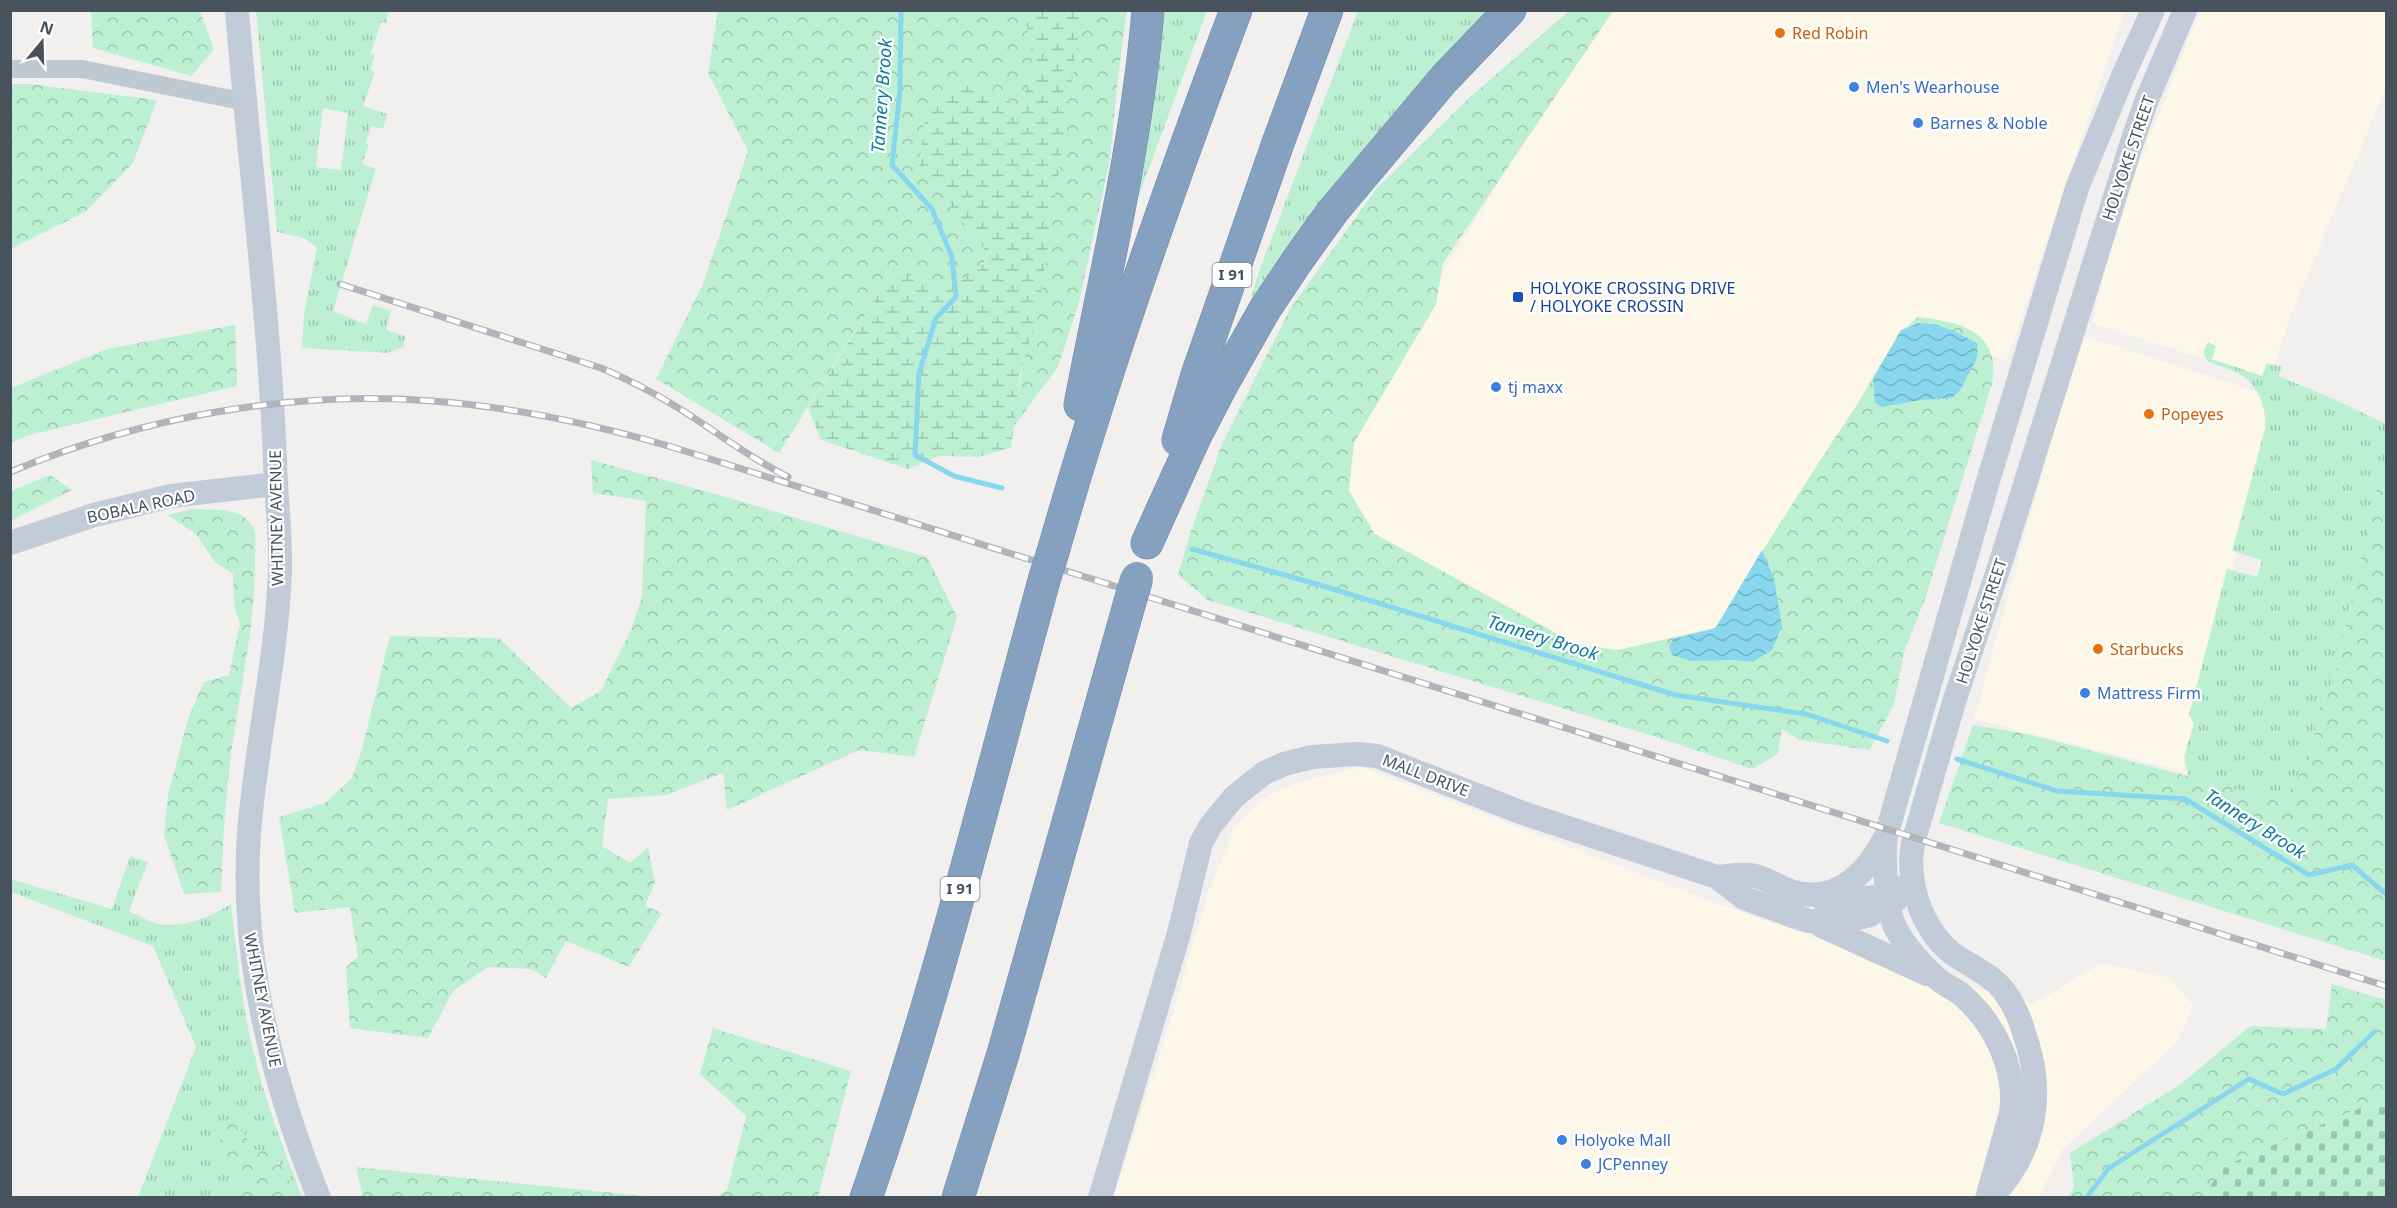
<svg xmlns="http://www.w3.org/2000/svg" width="2397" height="1208" font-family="'Noto Sans',sans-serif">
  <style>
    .commercial { fill: #fcf7e8 }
    .grass { fill: url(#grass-tufts); fill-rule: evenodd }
    .forest { fill: url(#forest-crowns) }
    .wetland { fill: url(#wetland-marsh) }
    .cemetery { fill: url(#cemetery-stones) }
    .water { fill: url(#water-waves) }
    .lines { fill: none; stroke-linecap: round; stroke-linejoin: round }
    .stream { stroke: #89d7ee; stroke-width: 5 }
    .highway-casing { stroke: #718bab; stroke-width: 33 }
    .street { stroke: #bfc9d1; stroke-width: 18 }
    .secondary { stroke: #c1ccd8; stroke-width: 24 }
    .highway { stroke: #86a0bf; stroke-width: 32 }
    .rail-casing { stroke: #b1b4ba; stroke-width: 7 }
    .rail { stroke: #fff; stroke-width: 4.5; stroke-dasharray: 14; stroke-linecap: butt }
    .highway-bridge-casing { stroke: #718bab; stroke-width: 33; stroke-linecap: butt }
    .highway-bridge { stroke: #86a0bf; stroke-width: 32 }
    .food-dot { fill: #e8710a; stroke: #fff; stroke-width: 2 }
    .shop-dot { fill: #3f7fe0; stroke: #fff; stroke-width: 2 }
    .transit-dot { fill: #1a4fb4; stroke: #fff; stroke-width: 2 }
    .labels { text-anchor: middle; stroke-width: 4.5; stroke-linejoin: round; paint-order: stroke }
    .shield { fill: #fff; stroke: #7e868e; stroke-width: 1.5 }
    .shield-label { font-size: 15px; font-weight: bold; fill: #47525d }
    .food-label { font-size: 16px; fill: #c56008; stroke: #fff; text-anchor: start }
    .shop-label { font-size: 16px; fill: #366cbe; stroke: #fff; text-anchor: start }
    .street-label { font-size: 16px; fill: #47525d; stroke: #fff }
    .transit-label { font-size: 16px; fill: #164399; stroke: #fff; text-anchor: start }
    .water-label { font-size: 18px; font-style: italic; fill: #0a7b9e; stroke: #fff }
  </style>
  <defs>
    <pattern id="grass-tufts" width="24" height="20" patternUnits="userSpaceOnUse" patternTransform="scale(1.5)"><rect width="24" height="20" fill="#bdf0d2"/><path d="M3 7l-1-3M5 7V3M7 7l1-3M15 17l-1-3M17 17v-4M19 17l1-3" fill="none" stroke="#9bc5ae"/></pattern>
    <pattern id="forest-crowns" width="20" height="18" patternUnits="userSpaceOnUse" patternTransform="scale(1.5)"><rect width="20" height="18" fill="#bdf0d2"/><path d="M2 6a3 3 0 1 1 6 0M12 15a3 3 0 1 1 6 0" fill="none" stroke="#9bc5ae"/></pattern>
    <pattern id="wetland-marsh" width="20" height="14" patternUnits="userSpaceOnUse" patternTransform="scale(1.5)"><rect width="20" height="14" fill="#bdf0d2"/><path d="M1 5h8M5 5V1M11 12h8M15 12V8" fill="none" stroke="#9bc5ae"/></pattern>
    <pattern id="cemetery-stones" width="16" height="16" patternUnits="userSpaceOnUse" patternTransform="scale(1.5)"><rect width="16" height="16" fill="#bdf0d2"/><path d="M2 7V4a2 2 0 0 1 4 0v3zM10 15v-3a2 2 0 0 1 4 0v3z" fill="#9bc5ae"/></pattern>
    <pattern id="water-waves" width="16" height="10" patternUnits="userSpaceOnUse" patternTransform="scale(1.5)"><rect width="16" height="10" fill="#89d7ee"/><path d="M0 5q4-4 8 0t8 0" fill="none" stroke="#72b1c4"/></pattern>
  </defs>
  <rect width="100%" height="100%" fill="#f2efef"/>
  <!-- commercial -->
  <path class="commercial" d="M1604,11H2124L2007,361L1923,333L1728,647L1586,660L1305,497Z
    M2200,11H2386V88L2290,317L2269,380L2092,323L2121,207Z
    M2080,335L2275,397L2182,771L1974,719Z
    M1362,767L1710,901L1882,961L2033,1004L2101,963L2170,978L2193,1005L2179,1040L2062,1150L2039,1197L1113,1198L1169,1026L1208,892L1235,827L1268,795L1297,783Z"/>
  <!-- grass -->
  <path class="grass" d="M256,11H389L386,23L381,22L371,53L375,55L370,70L375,72L363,106L387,114L383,129L371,126L366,143L369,145L362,164L376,169L333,311L366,324L373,305L391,311L386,330L405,336L404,347L387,353L302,348L304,314L317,248L304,238L277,232ZM323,108L348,113L341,170L316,167Z
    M1156,11H1207L1128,225Z
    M1358,11H1491L1248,310L1257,277Z
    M2208,342L2216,346L2212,359L2262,376L2267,363L2282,367L2279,376L2338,401L2386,424V469L2380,474L2332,689L2319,707L2311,756L2283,802L2189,777L2184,757L2194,723L2189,715L2227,569L2257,577L2262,560L2232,551L2265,429C2267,407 2258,384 2238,373C2228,368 2217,366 2207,361L2203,352Z
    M130,856L148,862L129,911C138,915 146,920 155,923C180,930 210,917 231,904C237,956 242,1008 255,1058C267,1106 285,1152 302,1197H287L293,1187L214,1150L242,1182L222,1197H138L196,1047L153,946L11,892L10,879L112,909Z"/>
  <!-- forest -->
  <path class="forest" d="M91,11H200L214,49L191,76L93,48Z
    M718,11H1024L1034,68L1020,108L971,79L928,100L919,166L988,254L981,268L946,288L893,270L779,453L656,379L703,284L748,151L708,73Z
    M1082,11H1127L1118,77L1110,159L1079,302L1058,367L1012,429Z
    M1569,11H1613L1443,263L1436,304L1354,443L1349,491L1375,534L1576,644L1618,650L1715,628C1761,552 1809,477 1858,403C1876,374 1891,339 1918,317C1960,322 2002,331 1992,384L1926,596L1904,652L1894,704L1870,750L1800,740L1782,729L1778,754L1752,769L1650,735L1208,600L1178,575L1191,531L1222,444L1290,309L1376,189L1469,98Z
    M11,84H30L157,100L133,163L85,212L11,249Z
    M235,325L237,386L29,435L11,443V388L107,349Z
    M591,460L730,498L927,557L957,617L914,757L859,750L727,810L723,773L667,795L608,799L602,846L630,863L648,847L655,882L645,906L662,913L629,967L566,941L546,978L531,969L488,967L453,991L428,1038L350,1028L346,967L358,957L350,907L295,913L279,817L325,803L352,778L362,749L390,636L499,638L571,708L601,691L631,630L642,596L646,501L593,493Z
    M2386,469V961L1939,823L1973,725L2027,734L2283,801L2311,756L2319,707L2332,689L2380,474Z
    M50,475L72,490L11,521V491Z
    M192,509C213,510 243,506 254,529C257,536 255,549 255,556C256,623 240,689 231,755C225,801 223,846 221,892L184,894L164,835L168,794L189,716L204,682L229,675L240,624L234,604L233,574L215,562L196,534L167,515Z
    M2332,984L2386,1000V1097L2222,1167L2204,1197L2068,1198L2074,1186L2070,1153L2181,1084L2250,1026L2326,1029Z
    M713,1028L851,1071L818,1197H716L727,1190L746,1116L700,1074Z
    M231,1118L256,1150H272L293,1187L287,1197H222L242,1182L214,1150Z
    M356,1167L654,1197H363Z"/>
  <!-- wetland -->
  <path class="wetland" d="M1024,11H1082L1039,307L1020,374L1011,448L978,457L939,456L908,469L821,440L808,408L893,270L946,288L981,268L988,254L919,166L928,100L971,79L1020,108L1034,68Z"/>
  <!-- cemetery -->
  <path class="cemetery" d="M2386,1097V1197H2204L2222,1167Z"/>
  <!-- water -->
  <path class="water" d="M1919,323C1940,323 1958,332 1975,343L1978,352L1976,360L1959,392L1951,398L1921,400L1882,407L1875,403L1873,379L1901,330Z
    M1762,550L1774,579L1782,626L1772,650L1753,662L1734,660L1691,661L1672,655L1669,646L1673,639L1716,628Z"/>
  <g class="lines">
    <!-- stream -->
    <path class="stream" d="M901,10L900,90L892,165L932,209L952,257L956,297L936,318L919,373L915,455L954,476L1002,488
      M1192,549L1320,585L1675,695L1806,714L1887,741
      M1957,759L2057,791L2185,799L2309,875L2352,865L2386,894
      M2086,1198L2109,1168L2249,1079L2283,1094L2336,1069L2374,1032"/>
    <!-- highway casing -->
    <g class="highway-casing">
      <path id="highway" d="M1080,405C1105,274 1137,144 1148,10
        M1178,440L1197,375L1278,143L1327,10
        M1147,543L1195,437L1223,383L1265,309L1297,261L1333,211L1444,79L1510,10
        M1053,552C1105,369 1169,189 1236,10
        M866,1198C937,994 988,785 1045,577
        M958,1198L1003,1054L1129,605"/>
    </g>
    <!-- street -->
    <path class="street" d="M10,69H82L246,102"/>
    <!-- secondary -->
    <path class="secondary" d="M237,10C249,161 269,311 275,461C276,497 281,534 280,570C277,658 256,745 249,833C240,958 273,1083 319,1198
      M10,543L94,515L171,496L276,484
      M1717,877C1728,876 1739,874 1750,875C1768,877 1784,892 1802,894C1843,899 1868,870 1885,838
      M1824,901C1847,908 1872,890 1896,900
      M1822,926L1927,974
      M1100,1198L1179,933L1201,843L1211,825L1234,797L1264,773L1284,764L1312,757L1357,754L1377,756L1520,812L1717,877L1744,898L1793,916L1809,921L1837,923L1870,915L1898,888
      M1987,1198L2011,1113C2017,1069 1995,1024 1962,995C1955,989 1946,986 1939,980C1923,967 1904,945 1895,927C1886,907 1883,858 1886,836L1988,481L2077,188L2123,76L2153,10
      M1991,1198C2036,1150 2046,1094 2024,1033C2020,1019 2013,1003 2004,991C1991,974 1970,966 1953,954C1921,929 1906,881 1913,843L1954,702L2002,558L2132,142L2146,102L2185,10"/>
    <!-- highway -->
    <use href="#highway" class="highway"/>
    <!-- rail casing -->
    <g class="rail-casing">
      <path id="rail" d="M340,284L601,368C627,379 651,391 675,406C713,429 748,457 788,477
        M10,472C142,417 290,390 432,401C514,407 593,424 672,447L2386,986"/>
    </g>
    <!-- rail -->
    <use href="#rail" class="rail"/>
    <!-- highway-bridge casing -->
    <g class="highway-bridge-casing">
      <path id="highway-bridge" d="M1045,577L1053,552
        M1129,605L1137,578"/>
    </g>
    <!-- highway-bridge -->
    <use href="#highway-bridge" class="highway-bridge"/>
  </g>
  <!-- markers -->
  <g class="food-dot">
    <circle cx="1780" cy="33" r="6"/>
    <circle cx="2149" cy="414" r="6"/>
    <circle cx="2098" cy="649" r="6"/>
  </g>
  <g class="shop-dot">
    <circle cx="1854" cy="87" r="6"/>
    <circle cx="1918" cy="123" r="6"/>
    <circle cx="1496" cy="387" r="6"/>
    <circle cx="2085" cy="693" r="6"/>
    <circle cx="1562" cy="1140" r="6"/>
    <circle cx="1586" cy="1164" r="6"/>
  </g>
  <rect class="transit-dot" x="1512" y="291" width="12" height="12" rx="3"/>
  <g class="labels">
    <!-- shield labels -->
    <g class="shield">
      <rect x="1212.5" y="263" width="39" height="24" rx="4.5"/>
      <rect x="940.5" y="877" width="39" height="24" rx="4.5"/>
    </g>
    <g class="shield-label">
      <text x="1232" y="280">I 91</text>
      <text x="960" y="894">I 91</text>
    </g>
    <!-- food labels -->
    <g class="food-label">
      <text x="1792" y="39">Red Robin</text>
      <text x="2161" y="420">Popeyes</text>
      <text x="2110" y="655">Starbucks</text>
    </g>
    <!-- shop labels -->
    <g class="shop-label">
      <text x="1866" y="93">Men's Wearhouse</text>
      <text x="1930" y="129">Barnes &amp; Noble</text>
      <text x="1508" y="393">tj maxx</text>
      <text x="2097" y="699">Mattress Firm</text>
      <text x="1574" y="1146">Holyoke Mall</text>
      <text x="1598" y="1170">JCPenney</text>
    </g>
    <!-- street labels -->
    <g class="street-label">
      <text transform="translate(2128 158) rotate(-71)" y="6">HOLYOKE STREET</text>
      <text transform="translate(141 506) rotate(-12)" y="6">BOBALA ROAD</text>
      <text transform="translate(276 518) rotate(-91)" y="6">WHITNEY AVENUE</text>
      <text transform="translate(1981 621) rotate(-72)" y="6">HOLYOKE STREET</text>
      <text transform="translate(1426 775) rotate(21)" y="6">MALL DRIVE</text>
      <text transform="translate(263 1000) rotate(79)" y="6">WHITNEY AVENUE</text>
    </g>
    <!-- transit labels -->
    <g class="transit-label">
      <text x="1530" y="294">HOLYOKE CROSSING DRIVE<tspan x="1530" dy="18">/ HOLYOKE CROSSIN</tspan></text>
    </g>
    <!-- water labels -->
    <g class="water-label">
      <text transform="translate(882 96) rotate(-86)" y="6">Tannery Brook</text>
      <text transform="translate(1543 638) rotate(17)" y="6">Tannery Brook</text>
      <text transform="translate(2255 824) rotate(32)" y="6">Tannery Brook</text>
    </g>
  </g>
  <!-- border -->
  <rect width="2397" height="1208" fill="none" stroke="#47525d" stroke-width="24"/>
  <!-- north arrow -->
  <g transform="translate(42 42) rotate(19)" stroke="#ffffff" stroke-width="4.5" paint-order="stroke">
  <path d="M0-4.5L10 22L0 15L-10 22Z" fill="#47525d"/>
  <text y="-9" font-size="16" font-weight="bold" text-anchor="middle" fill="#47525d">N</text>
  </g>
</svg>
